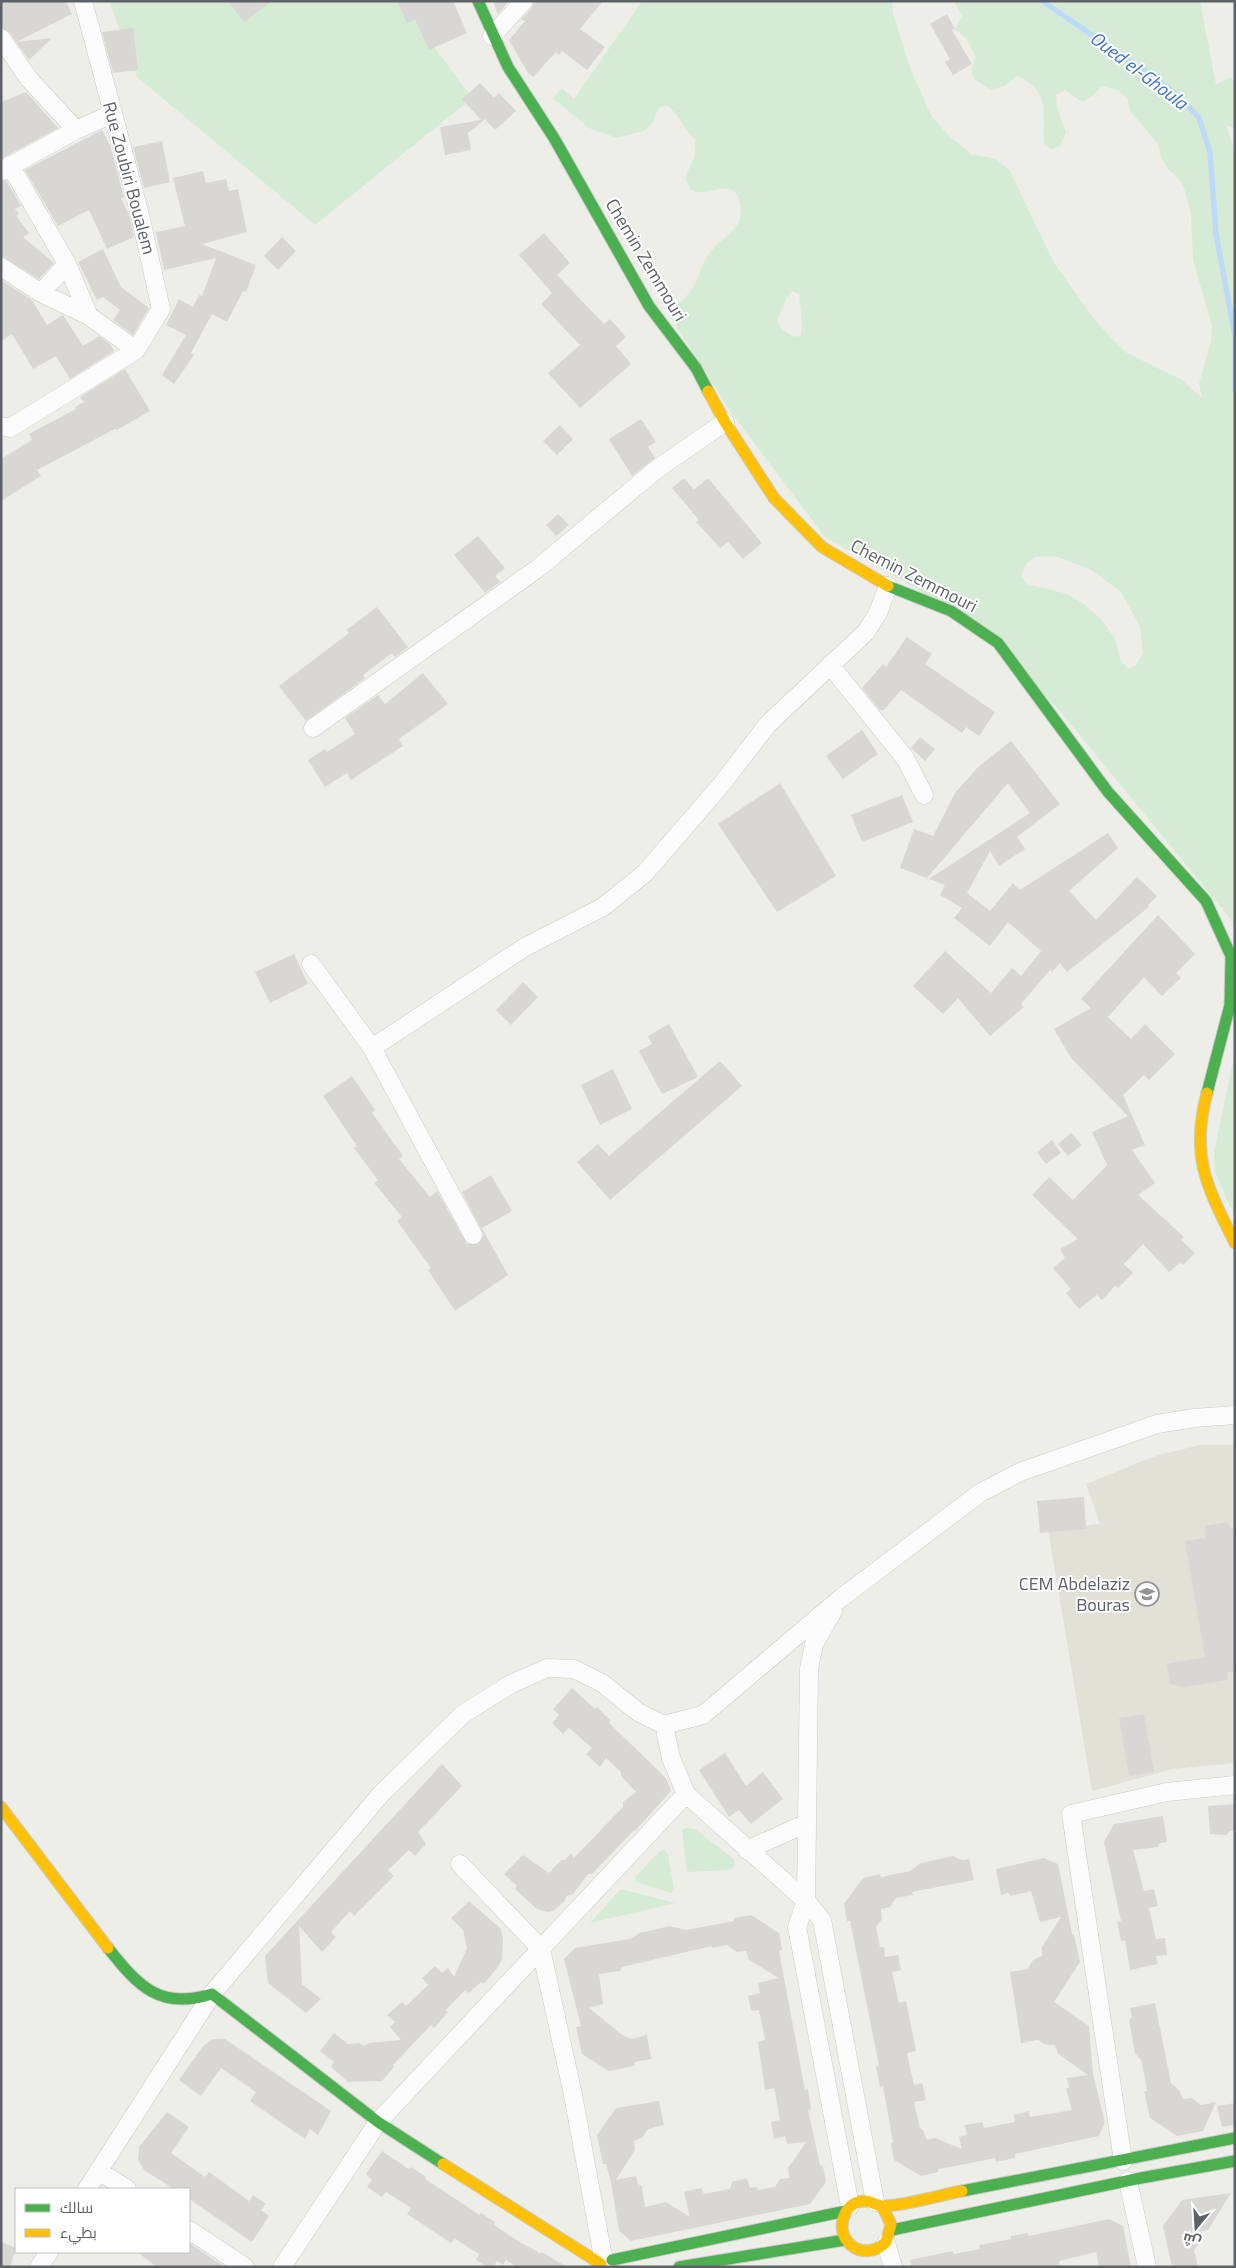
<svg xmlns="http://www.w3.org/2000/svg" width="1236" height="2268" font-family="'Titillium Web',Cairo,sans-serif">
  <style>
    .education { fill: #e2e1d8 }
    .green { fill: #d6ebd5; fill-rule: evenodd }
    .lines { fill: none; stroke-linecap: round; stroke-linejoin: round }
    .stream { stroke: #bddaf8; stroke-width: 5.5 }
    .building { fill: #d8d7d4 }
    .street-casing { stroke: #cacbc9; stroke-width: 19 }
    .fast-casing { stroke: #cbcbca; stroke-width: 13 }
    .slow-casing { stroke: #cbcbca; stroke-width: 13 }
    .street { stroke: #fcfcfc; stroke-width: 18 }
    .fast { stroke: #4caf50; stroke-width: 11 }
    .slow { stroke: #ffc107; stroke-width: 11 }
    .labels { text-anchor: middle; stroke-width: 4; stroke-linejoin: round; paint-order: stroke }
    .street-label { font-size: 18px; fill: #5e6167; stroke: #fff }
    .poi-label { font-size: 18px; fill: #5e6167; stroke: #fff; text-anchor: end }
    .water-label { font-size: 19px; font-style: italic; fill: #4073c1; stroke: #fff }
  </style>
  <rect width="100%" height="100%" fill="#eeeee9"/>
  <!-- education -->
  <path class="education" d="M1200,1445H1235V1763L1173,1769L1092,1791L1048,1530L1100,1524L1086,1484L1158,1455Z"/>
  <!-- green -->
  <path class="green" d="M109,1H400L472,98L315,225L137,77Z
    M642,1H892L893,13L910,68L932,117L949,136L971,154L996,159L1010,171L1054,263L1098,324L1125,352L1182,380L1202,398L1199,384L1211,340L1212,326L1193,260L1191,214L1184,188L1179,179L1168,169L1161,157L1158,144L1131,112L1127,98L1118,90L1102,86L1094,95L1082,102L1065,90L1056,95L1057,108L1066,133L1059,147L1051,149L1044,145C1042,113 1052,91 1017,76L1005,86L991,90L975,80L971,71L976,57L967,40L955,29L962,16L954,1H1200L1216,84L1231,77L1235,86V129L1226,125L1235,151V930L1229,917L1059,710L972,620L825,537L733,415L669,315C675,303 682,302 689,293C700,279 701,261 713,249C727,233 745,229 740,203C738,197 738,193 732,190C724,186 714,191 706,192C701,193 695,191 691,190L685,178L695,155V139C683,129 679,115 667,105L659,108L651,125L643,131L617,138L589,128L553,98L562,88L574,99ZM792,291L799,294L802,324L801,335L794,337L782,330L777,320L787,297ZM1035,557H1057L1090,569L1121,592L1140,627L1143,653L1136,665L1128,669L1121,661L1115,639L1102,620L1085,605L1068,594L1027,584L1021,576L1027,563Z
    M1235,1052V1218L1215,1172L1214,1152Z
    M687,1828L695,1829L734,1859L735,1865L730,1870L687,1872L682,1830Z
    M664,1850L668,1854L674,1889L671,1893L636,1882L635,1877L660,1851Z
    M621,1889L675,1903L590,1923Z"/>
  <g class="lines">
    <!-- stream -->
    <path class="stream" d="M1042,1L1148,73L1182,99L1199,118L1210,152L1216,234L1235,336
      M1235,341V389"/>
  </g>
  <!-- building -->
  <path class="building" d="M1,1H66L72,14L16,42L9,32L1,28Z
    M228,1H272L244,22Z
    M397,1H453L467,33L429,50L415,20L407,23Z
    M493,1H509L498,14Z
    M534,1H603L580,29L605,47L587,70L562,51L559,55L556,52L533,77L528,73L509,40L525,21L521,20L532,8Z
    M947,14L955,29L952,30L972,64L953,75L945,62L950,59L930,24Z
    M133,28L138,70L113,73L102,32Z
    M52,38L29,60L16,42Z
    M480,83L494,98L499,93L516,111L495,130L485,119L468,133L471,150L445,155L440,127L481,120L462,99Z
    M26,92L58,128L1,159V102Z
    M102,130L110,145L124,197L121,198L130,217L134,237L107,249L89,210L58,226L25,170Z
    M162,141L170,182L144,188L133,147Z
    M203,171L206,183L226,179L229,191L238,189L247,232L202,244L256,265L246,292L243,291L227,322L212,314L191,353L194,355L174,384L162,375L186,335L166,325L179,299L193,307L199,295L202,296L216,258L164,270L156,232L185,226L173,178Z
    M6,180L21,206L15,209L19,214L16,216L29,233L23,237L54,263L39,279L1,256V182Z
    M544,233L570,263L557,275L604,324L610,319L626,337L616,346L631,364L580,408L548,373L580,345L541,304L552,293L519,255Z
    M282,237L296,251L278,270L264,256Z
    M103,249L121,287L149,308L133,335L113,320L120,310L103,297L97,300L78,262Z
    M1,280L32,300L47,325L63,315L83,346L99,336L110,344L114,351L70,379L56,356L33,369L12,334L1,341Z
    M125,369L150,411L117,430L115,429L37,470L41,476L1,501V459L32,440L29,434L76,409L75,407L84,402L80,397Z
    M641,419L656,442L648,447L655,458L632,476L609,439Z
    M560,425L573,439L557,455L543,441Z
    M684,478L694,490L708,478L762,543L743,559L728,542L720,548L696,522L699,520L672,488Z
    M558,514L569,525L556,536L546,525Z
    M478,536L505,568L495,576L500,582L485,593L454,555Z
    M377,607L408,647L395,657L392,653L363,675L365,678L306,721L279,686L349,633L346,630Z
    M907,637L932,654L925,664L995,712L979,736L966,727L962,733L901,690L884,710H880L862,688L883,664L886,667Z
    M423,673L448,704L399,739L403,746L351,780L347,773L325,787L308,760L325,749L327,752L355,734L345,718L378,695L385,704Z
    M862,730L878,754L843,779L826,756Z
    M920,737L935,749L925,761L911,748Z
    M1011,741L1060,804L1017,837L1025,849L999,866L990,851L967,893L990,911L1013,883L1020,890L1108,833L1118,848L1069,891L1096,920L1137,877L1157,896L1148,905L1149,907L1067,972L1060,963L1052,972L1050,970L1021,1004L1024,1007L990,1036L958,998L943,1014L913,986L945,951L991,993L1012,968L1021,976L1041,951L1008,922L990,946L954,918L962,908L940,895L945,885L929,879L1030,813L1008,783L927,878L900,868L914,829L933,836L955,793L978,767Z
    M780,783L836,876L777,912L718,824Z
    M902,795L913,822L862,842L851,815Z
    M1158,915L1195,954L1176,973L1181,978L1162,996L1144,977L1108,1017L1131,1039L1145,1024L1175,1054L1149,1080L1144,1075L1123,1095L1145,1145L1132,1150L1155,1183L1138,1195L1184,1237L1181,1240L1195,1253L1183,1265L1180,1263L1169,1272L1143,1244L1124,1264L1133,1273L1118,1288L1115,1286L1102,1300L1097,1295L1079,1309L1066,1293L1071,1289L1053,1268L1065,1258L1060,1249L1078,1239L1032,1195L1049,1177L1073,1200L1107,1165L1092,1132L1128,1116L1071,1058L1054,1029L1091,1008L1081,999Z
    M294,954L308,984L270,1003L255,972Z
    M523,982L538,997L511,1025L496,1010Z
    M669,1024L698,1077L662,1094L639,1051L652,1044L648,1036Z
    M720,1061L742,1086L610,1200L577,1162L598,1144L609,1156Z
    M613,1069L632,1109L600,1125L581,1085Z
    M352,1076L375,1110L372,1113L403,1156L399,1159L430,1197L437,1191L467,1244H478L484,1235L462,1192L491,1175L512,1211L482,1228L508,1275L455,1311L428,1270L431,1268L397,1221L402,1217L374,1183L378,1180L354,1148L357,1146L323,1096Z
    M1071,1133L1082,1145L1068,1156L1058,1144Z
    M1052,1140L1061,1153L1046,1164L1037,1152Z
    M1084,1497L1086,1529L1040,1533L1037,1501Z
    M1227,1522L1235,1532V1671L1227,1673L1228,1680L1184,1687L1170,1684L1167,1664L1205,1657L1185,1541L1206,1538L1205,1526Z
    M572,1688L595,1709L597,1707L611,1721L609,1723L661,1773L667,1780L671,1791L635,1831L634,1830L592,1874H588L573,1894L566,1896L565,1901L553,1911L547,1912L537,1909L515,1889L517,1886L504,1874L523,1855L549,1873L561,1860H565L571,1853L574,1858L623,1807V1802L636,1792L621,1776V1772L606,1758L600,1767L586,1754L592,1748L569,1728L563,1734L552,1723L559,1715L553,1709Z
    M1144,1714L1154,1772L1129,1776L1119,1718Z
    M725,1753L746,1786L763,1772L783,1799L751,1824L739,1810L729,1817L699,1770Z
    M442,1764L462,1786L418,1832L426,1844L415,1856L409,1850L388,1870L394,1876L354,1916L350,1911L331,1932L336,1937L322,1952L299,1926L302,1984L321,1999L306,2013L268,1983L265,1956Z
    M1235,1804V1831H1230L1226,1835L1210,1834L1208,1806Z
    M1163,1816L1167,1842L1160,1843L1158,1847L1133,1850L1144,1891L1154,1889L1158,1906L1149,1908L1156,1939L1165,1938L1167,1955L1156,1956L1158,1964L1130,1970L1125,1940L1121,1941L1117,1922L1121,1921L1104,1842L1114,1824Z
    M953,1856L962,1860L969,1859L974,1880L912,1892L913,1895L896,1898L890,1907L881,1909L882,1919L876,1927L880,1947H884L885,1957L898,1955L901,1970L892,1972L899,2003L906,2001L916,2051L907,2053L914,2085L922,2083L926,2100L914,2102L920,2128L923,2130L927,2140L935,2138L962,2149L959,2137L967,2135L965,2125L982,2122L984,2128L1015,2122L1014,2115L1029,2111L1030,2117L1072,2110L1066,2089L1069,2087L1067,2078L1088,2075L1058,2054L1055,2045H1046L1038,2040L1021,2043L1010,1972L1028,1969L1033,1960L1042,1956V1947L1061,1917L1040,1922L1031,1891L1011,1896L1008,1893L1001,1895L996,1869L1044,1858L1058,1864L1072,1934L1074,1935L1080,1962L1054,2002L1089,2026L1093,2074L1105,2122L1099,2136L1015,2154V2158L996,2162L995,2158L966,2164L938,2169V2172L921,2176L894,2160L891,2143L893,2142L883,2086L880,2087L876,2067L879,2066L850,1921H847L844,1904L863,1878L880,1874L881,1877L910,1871L921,1863Z
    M469,1901L501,1929L503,1939L502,1959L498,1967L484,1984L481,1982L469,1993L465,1990L446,2010L448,2012L434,2028L431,2025L393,2065L394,2067L382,2081L348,2082L331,2067L334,2062L320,2051L334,2033L348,2044L359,2043L364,2046L369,2043L401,2040L390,2027L395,2022L387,2015L402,2002L406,2006L428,1985L422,1978L435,1966L442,1973L448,1968L454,1977L467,1948L463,1930L451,1918Z
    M751,1915L779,1933L782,1949L779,1951L805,2090L808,2089L811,2109L808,2110L820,2165L823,2166L826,2182L810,2204L631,2241L619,2231L611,2182L606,2164H603L597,2135L616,2108L659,2101L664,2125L648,2129L643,2137L634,2141L635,2150L616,2180L636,2176L638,2184L642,2186L645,2207L666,2202L690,2217L684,2192L701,2188L704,2194L730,2189L732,2182L747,2178L750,2188L757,2187L758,2190L775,2187L780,2179L789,2178L788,2168L806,2142L787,2144L785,2136L774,2139L771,2122L780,2120L774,2088L765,2090L758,2042L765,2040L759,2010L751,2011L748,1996L760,1993L758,1983L779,1978L749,1960L746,1951L737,1952L727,1945L712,1948V1946L622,1967L620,1971L599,1974L603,2004L589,2008L621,2034L631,2039L647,2035L651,2059L635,2062L634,2066L609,2071L582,2054L576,2027L581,2026L564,1959L575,1948L630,1939L640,1933L670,1926L686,1930L734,1921V1918Z
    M1155,2003L1171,2083L1179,2090L1183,2099L1192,2098L1201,2105L1216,2102L1203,2131L1177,2136L1150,2118L1144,2091H1147L1144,2073L1141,2060L1135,2053L1129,2020L1132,2017L1130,2008Z
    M213,2039H225L331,2111L318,2135L310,2129L305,2139L286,2126L250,2101L256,2092L221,2068L201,2096L179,2080L203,2046Z
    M1235,2103V2125L1222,2127L1217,2106Z
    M167,2112L189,2127L171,2153L205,2177L209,2172L249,2201L253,2195L266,2204L261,2210L269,2216L252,2242L189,2199V2189H174L144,2170L138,2160L139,2147Z
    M382,2151L409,2169L411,2167L426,2177L425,2179L480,2215L481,2213L495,2222L494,2225L518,2241L540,2253L542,2252L567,2267H517L506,2260L503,2265L497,2261L493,2267H487L476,2260L479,2254L455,2239L451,2243L407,2214L411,2208L386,2192L382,2197L367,2187L372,2180L366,2174Z
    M1231,2193L1208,2230L1199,2232L1200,2242L1194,2250L1198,2267H1172L1163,2226L1182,2200Z
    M1109,2219L1123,2226L1131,2267H1099L1096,2252L1059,2261L1060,2267H911L910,2260L952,2251L954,2254L980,2249L979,2245L1011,2239V2236L1027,2233L1029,2236Z
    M1,2242L16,2248L10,2267H1Z
    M189,2243L225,2267H157L137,2252H189Z"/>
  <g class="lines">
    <!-- street casing -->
    <g class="street-casing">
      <path id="street" d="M492,36L524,1
        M1,38L29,79L76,130
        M10,165L67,264L89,316
        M1,171L76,130L112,114
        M1,267L41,293L89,316L136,350L161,309L140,215L83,1
        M41,293L67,264
        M1,426L10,428L136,350
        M830,665L905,758L924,795
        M313,728L537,569L657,469L725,422
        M311,964L372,1048L473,1235
        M372,1048L525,947L603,907L645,873L721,785L768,724L866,632L878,613L888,586
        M833,1611L814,1644L809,1669L806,1901L797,1927L850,2206
        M664,1725L671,1758L686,1794L806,1901L822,1920L875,2202
        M747,1850L807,1823
        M460,1864L541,1949L572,2090L604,2262
        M1123,2161L1071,1814L1167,1792L1235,1785
        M99,2171L127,2189
        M1128,2181L1147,2267
        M87,2189L212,1994L381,1794L463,1714L511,1684L547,1668L574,1669L602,1683L638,1712L664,1725L703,1715L841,1598L980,1493L1020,1472L1157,1424L1194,1418L1235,1415
        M189,2230L245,2267
        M886,2243L893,2267
        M39,2267L49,2252
        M282,2267L378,2122L686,1794"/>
    </g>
    <!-- fast casing -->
    <g class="fast-casing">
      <path id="fast" d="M478,1L508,67L554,138L649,306L696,368L708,391
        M888,586L951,611L998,643L1108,792L1206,901L1231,956L1230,1005L1207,1093
        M108,1948C139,1987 160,2010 212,1994L378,2122L443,2164
        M962,2191L1235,2138
        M892,2230L1141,2178L1235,2161
        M612,2260L846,2211
        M679,2267L845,2240"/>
    </g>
    <!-- slow casing -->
    <g class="slow-casing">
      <path id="slow" d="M708,391L725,422L774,498L822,547L888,586
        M1207,1093C1190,1157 1207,1187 1235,1243
        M1,1807L108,1948
        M443,2164L601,2264
        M882,2206L891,2224L886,2242C863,2265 831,2239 846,2212C850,2205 857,2201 865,2201C871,2201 877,2206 883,2206C904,2206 940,2195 962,2191"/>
    </g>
    <!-- street -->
    <use href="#street" class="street"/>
    <!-- fast -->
    <use href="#fast" class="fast"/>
    <!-- slow -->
    <use href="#slow" class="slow"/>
  </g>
  <!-- icons -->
  <defs>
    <g id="school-ring" transform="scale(1.25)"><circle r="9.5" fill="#fff" stroke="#909294" stroke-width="1.5"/><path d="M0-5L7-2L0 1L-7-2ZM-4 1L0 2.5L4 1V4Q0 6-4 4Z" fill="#909294"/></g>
  </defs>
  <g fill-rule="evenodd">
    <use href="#school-ring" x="1147" y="1594"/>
  </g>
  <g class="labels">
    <!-- street labels -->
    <g class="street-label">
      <text transform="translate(129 178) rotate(75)" y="6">Rue Zoubiri Boualem</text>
      <text transform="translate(646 260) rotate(59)" y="6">Chemin Zemmouri</text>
      <text transform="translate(914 576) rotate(27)" y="6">Chemin Zemmouri</text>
    </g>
    <!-- poi labels -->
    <g class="poi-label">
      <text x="1130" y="1590">CEM Abdelaziz<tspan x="1130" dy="21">Bouras</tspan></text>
    </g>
    <!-- water labels -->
    <g class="water-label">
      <text transform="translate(1139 70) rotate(37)" y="7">Oued el-Ghoula</text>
    </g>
  </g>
  <!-- border -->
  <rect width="1236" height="2268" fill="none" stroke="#5e6167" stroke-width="5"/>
  <!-- legend -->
  <rect x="15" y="2188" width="175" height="65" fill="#ffffff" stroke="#bfc0c2"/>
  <rect x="25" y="2204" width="25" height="8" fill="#4caf50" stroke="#bfc0c2"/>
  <text x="60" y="2213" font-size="15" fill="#5e6167">سالك</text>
  <rect x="25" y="2229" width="25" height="8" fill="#ffc107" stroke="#bfc0c2"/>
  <text x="60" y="2238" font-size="15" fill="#5e6167">بطيء</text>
  <!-- north arrow -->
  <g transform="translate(1196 2228) rotate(198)" stroke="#ffffff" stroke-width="4" paint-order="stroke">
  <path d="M0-4L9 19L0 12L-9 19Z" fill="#5e6167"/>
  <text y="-8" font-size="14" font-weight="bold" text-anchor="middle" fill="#5e6167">ش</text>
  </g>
</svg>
